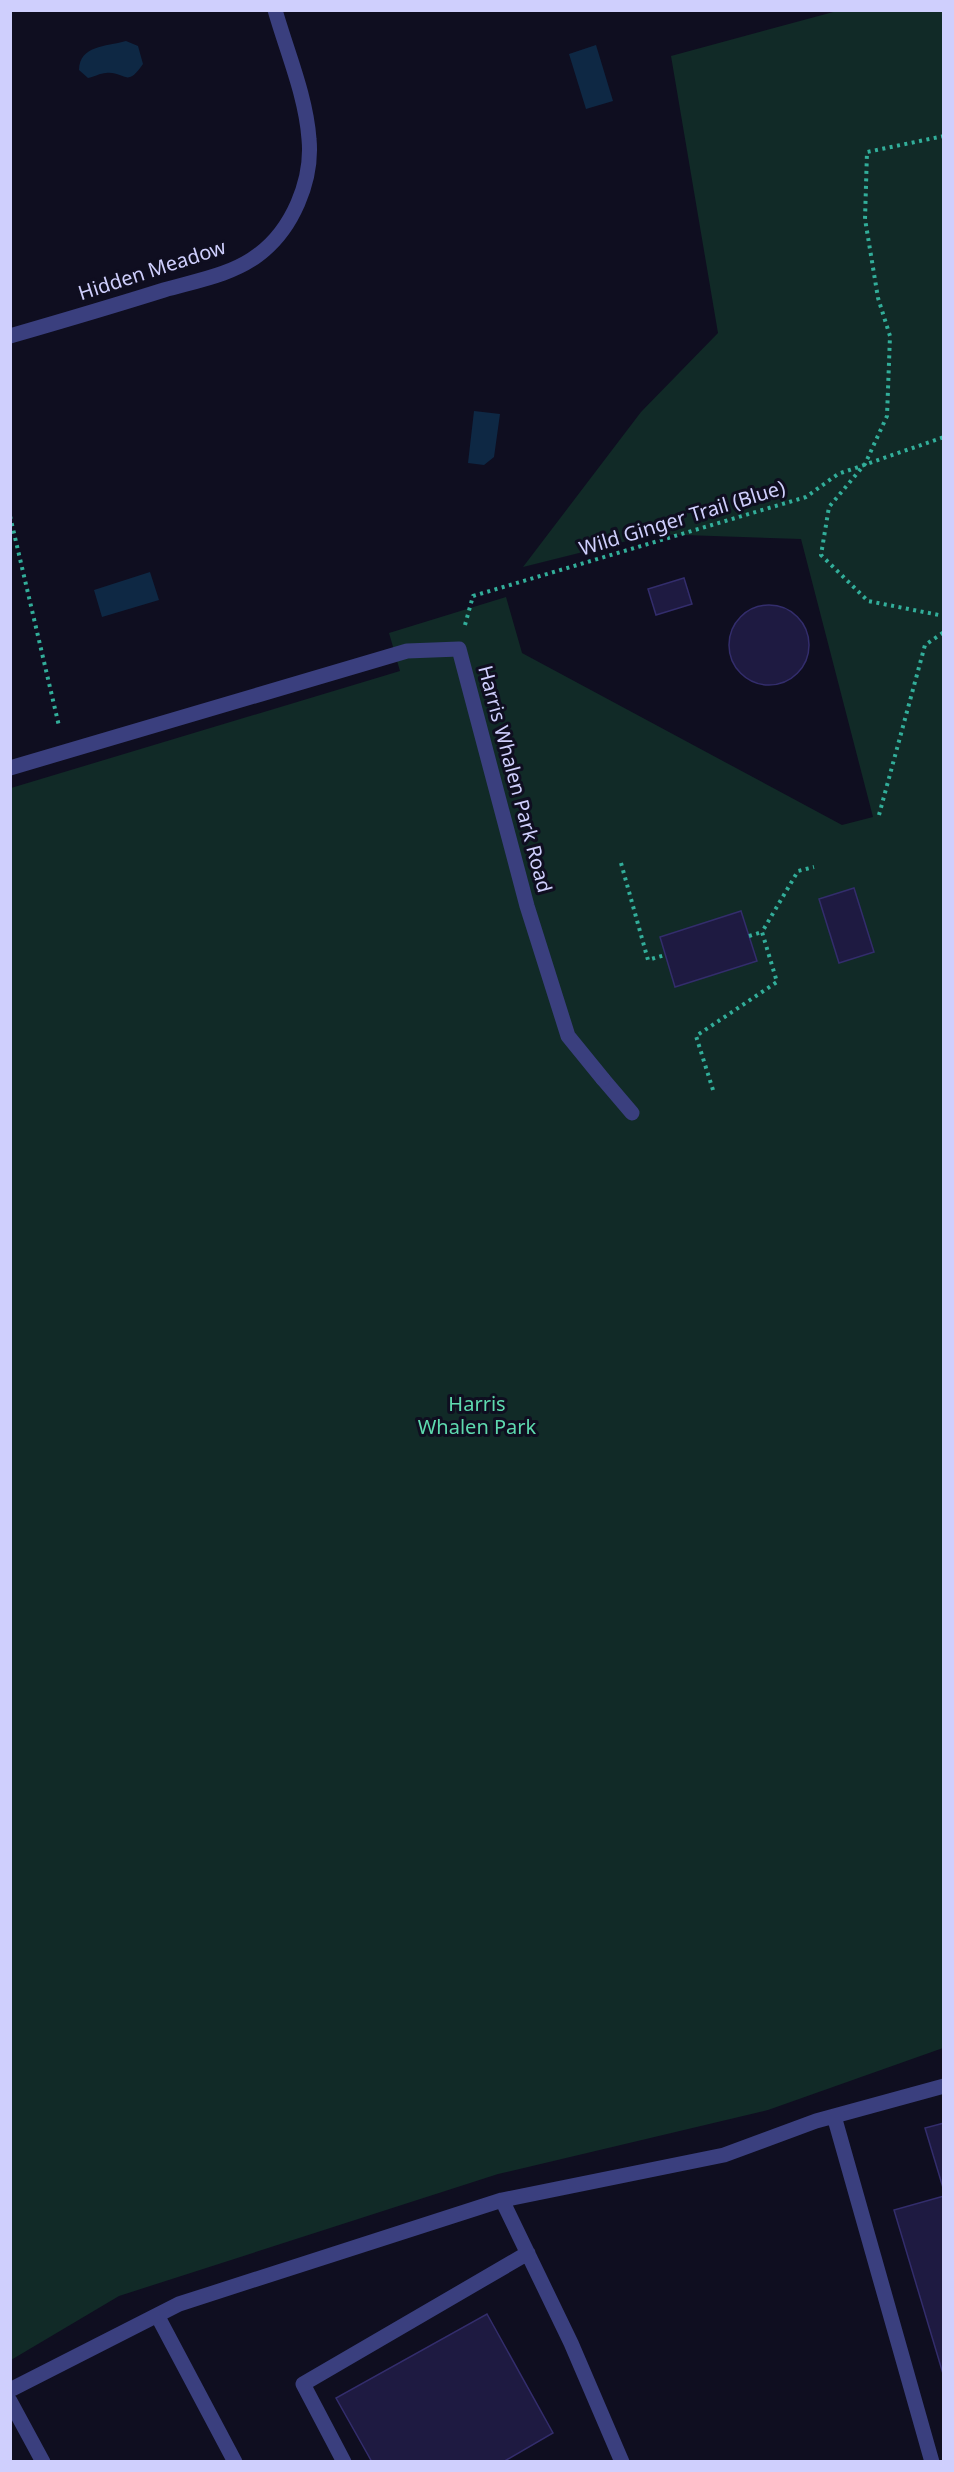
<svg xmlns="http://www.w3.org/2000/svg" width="954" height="2472" font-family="'Noto Sans',sans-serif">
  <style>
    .green { fill: #112a27 }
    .water { fill: #0e2844 }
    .building { fill: #1e1a41; stroke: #332d6c; stroke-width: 1.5 }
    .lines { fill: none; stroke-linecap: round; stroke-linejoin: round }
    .path { stroke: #32ae9a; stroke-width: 4; stroke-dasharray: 3 4.5; stroke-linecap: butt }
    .service { stroke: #3a3f7e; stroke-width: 15 }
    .minor { stroke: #3a3f7e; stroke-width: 15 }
    .labels { text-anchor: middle; stroke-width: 6; stroke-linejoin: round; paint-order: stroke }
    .street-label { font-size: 20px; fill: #cfcffd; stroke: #0f0e20 }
    .park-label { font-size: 20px; fill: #5edaaf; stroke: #0f0e20 }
  </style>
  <rect width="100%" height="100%" fill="#0f0e20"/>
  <!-- green -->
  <path class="green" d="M837,11H943V2048L768,2110L498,2174L119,2296L11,2360V788L400,671L389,633L506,597L522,653L842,825L873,817L801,539L655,534L523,567L641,412L718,333L671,56Z"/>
  <!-- water -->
  <path class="water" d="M126,41L138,46L143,64C126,89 125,71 106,73C100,73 94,77 88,78L79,70C80,45 105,47 126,41Z
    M596,45L613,101L586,109L569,54Z
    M474,411L500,414L494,457L484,465L468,463Z
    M150,572L159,600L102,617L94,590Z"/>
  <!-- building -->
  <path class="building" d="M684,578L692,604L656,615L648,589Z
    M729 645a40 40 0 1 1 80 0a40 40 0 1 1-80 0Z
    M854,888L874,952L839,963L819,899Z
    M741,911L757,961L675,987L660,937Z
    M944,2123V2191L925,2128Z
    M944,2196V2377L894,2210Z
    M487,2314L553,2433L503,2462H372L336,2398Z"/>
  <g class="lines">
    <!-- path -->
    <path class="path" d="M944,136L867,152L865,219L878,298L890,336L887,416L865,464L829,507L821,555L868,601L944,616
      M10,516L59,726
      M465,625L473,596L806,497L838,474L944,437
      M879,815L925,645L944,632
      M621,863L648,960L665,955
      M749,936L762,932
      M713,1090L696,1036L777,982L762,932L798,871L814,867
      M943,1144H944"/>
    <!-- service -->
    <path class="service" d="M603,1079L632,1113
      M834,2116L932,2462
      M157,2315L235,2462
      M10,2390L179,2304L502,2200
      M10,2401L43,2462
      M344,2462L303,2384L528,2253
      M622,2462L571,2343L502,2200L724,2155L816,2121L944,2086"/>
    <!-- minor -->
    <path class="minor" d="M10,336C62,321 113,306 164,290C195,281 232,275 258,255C292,230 313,181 309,139C306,96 287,52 275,10
      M10,768L407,651L459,649L527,906L568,1036L603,1079"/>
  </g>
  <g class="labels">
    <!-- street labels -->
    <g class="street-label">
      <text transform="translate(152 270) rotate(-18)" y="7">Hidden Meadow</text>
      <text transform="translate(682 518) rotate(-17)" y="7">Wild Ginger Trail (Blue)</text>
      <text transform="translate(515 779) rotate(75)" y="7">Harris Whalen Park Road</text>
    </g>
    <!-- park labels -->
    <g class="park-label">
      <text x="477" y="1411">Harris<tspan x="477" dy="23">Whalen Park</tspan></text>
    </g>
  </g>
  <!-- border -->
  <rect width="954" height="2472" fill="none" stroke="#cfcffd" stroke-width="24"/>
</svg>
